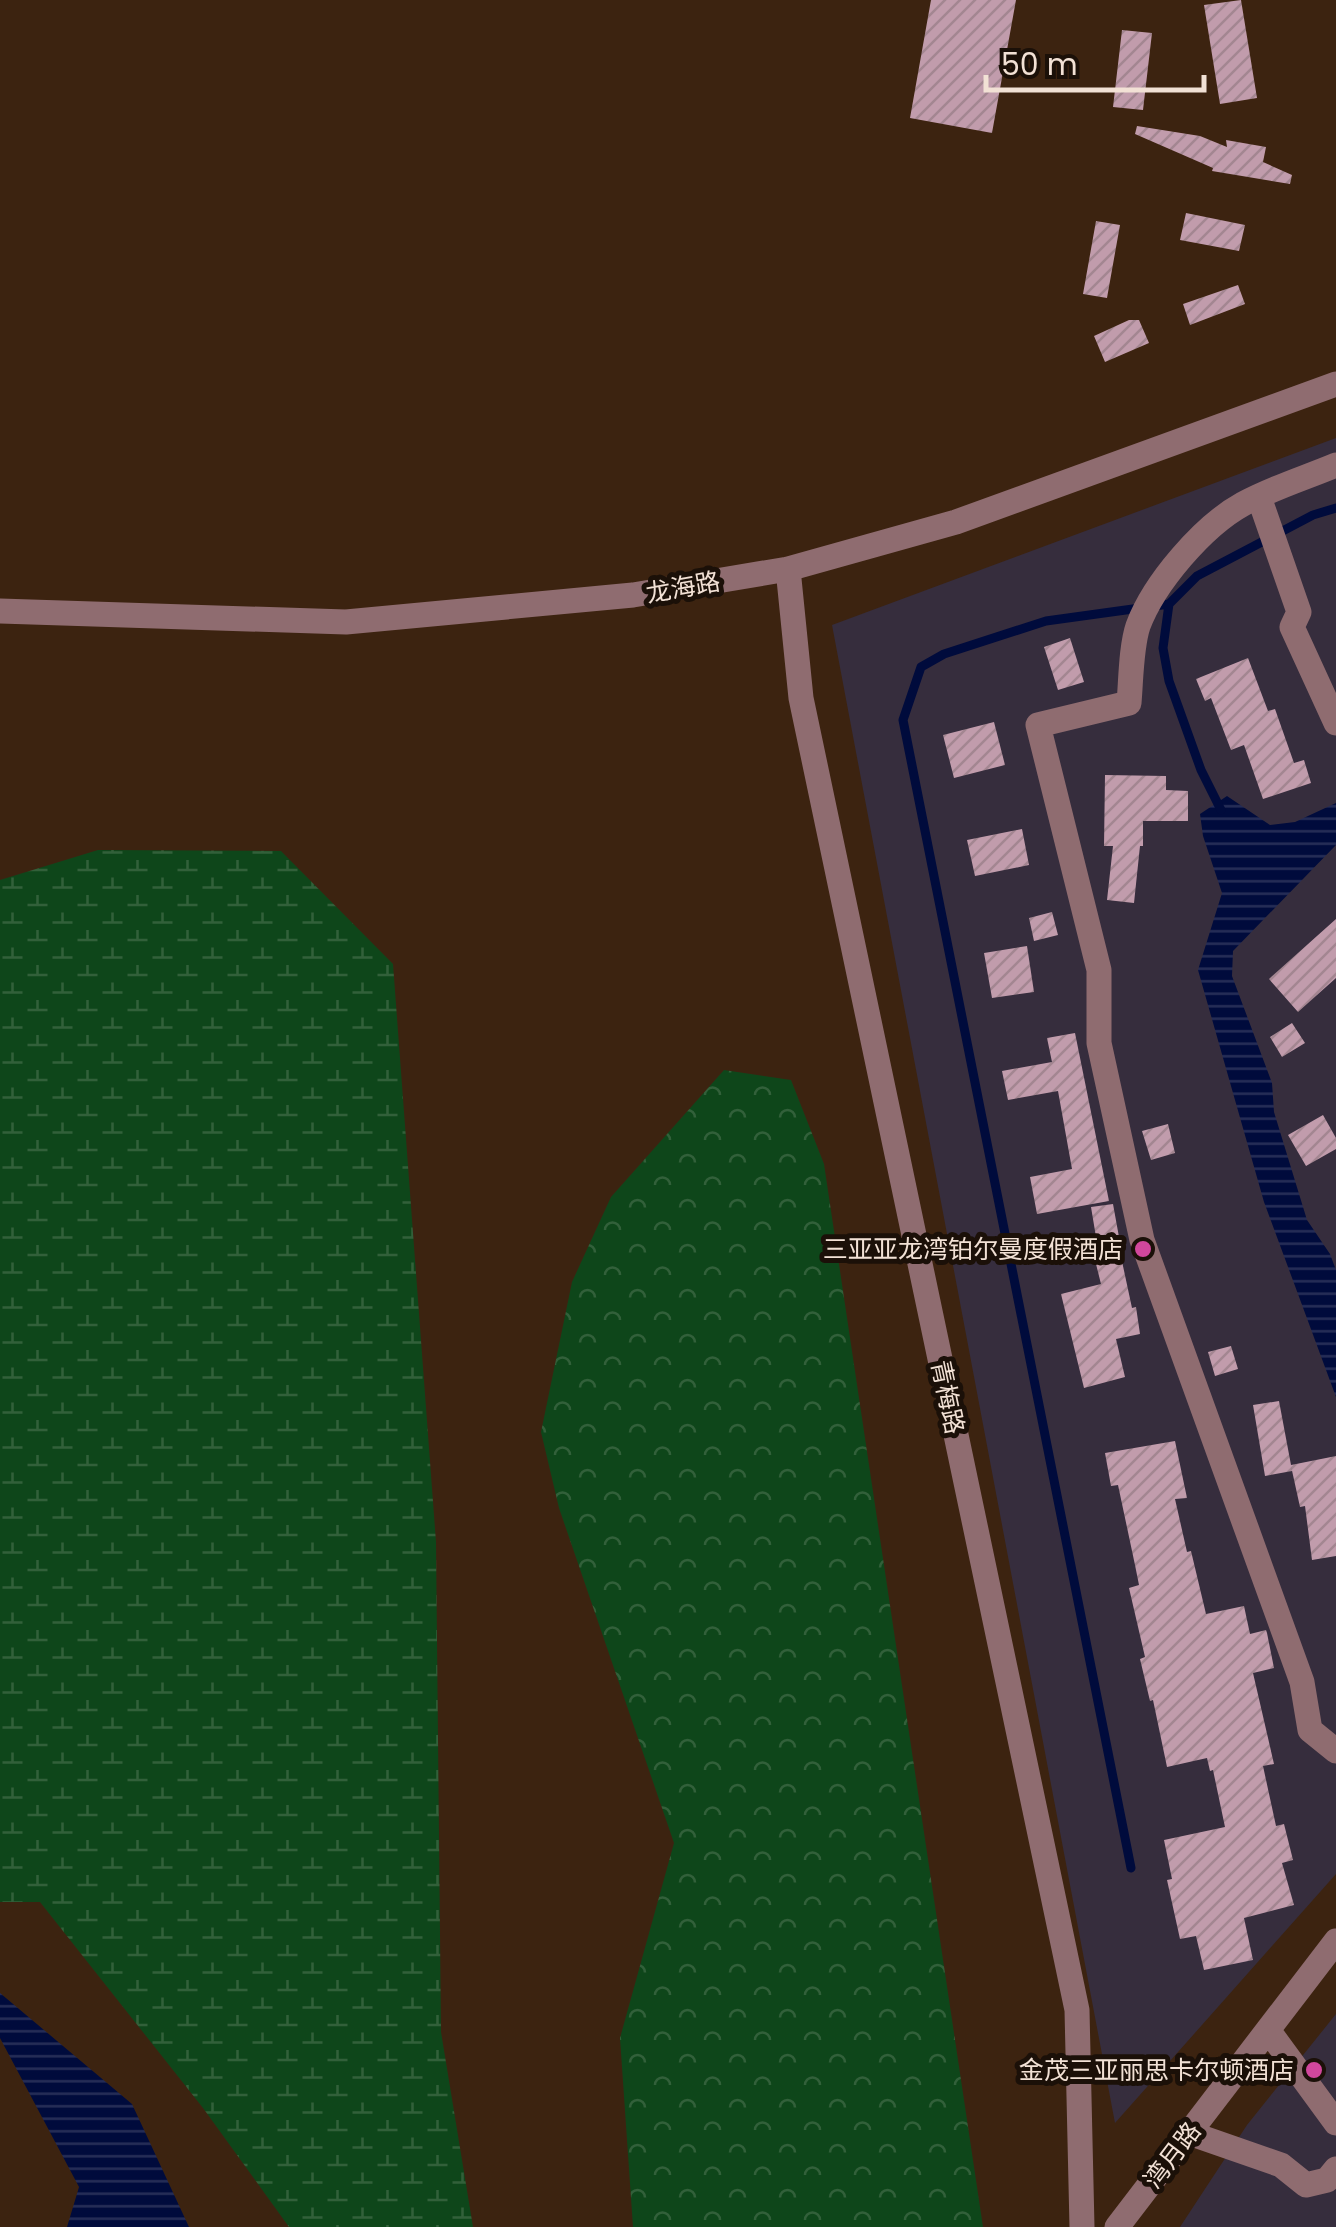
<svg xmlns="http://www.w3.org/2000/svg" width="1336" height="2227" font-family="Poppins,'Noto Sans SC',sans-serif">
  <style>
    .commercial { fill: #362d3d }
    .forest { fill: url(#forest-crowns) }
    .wetland { fill: url(#wetland-marsh) }
    .water { fill: url(#water-rules) }
    .lines { fill: none; stroke-linecap: round; stroke-linejoin: round }
    .stream { stroke: #000b3c; stroke-width: 9 }
    .building { fill: url(#building-hatch) }
    .minor { stroke: #8f6c70; stroke-width: 25 }
    .hotel-dot { fill: #d1479c; stroke: #1b1008; stroke-width: 4 }
    .labels { text-anchor: middle; stroke-width: 10; stroke-linejoin: round; paint-order: stroke }
    .street-label { font-size: 25px; fill: #f2e1d5; stroke: #1b1008 }
    .poi-label { font-size: 25px; fill: #f2e1d5; stroke: #1b1008; text-anchor: end }
  </style>
  <defs>
    <pattern id="forest-crowns" width="20" height="18" patternUnits="userSpaceOnUse" patternTransform="scale(2.5)"><rect width="20" height="18" fill="#0e461a"/><path d="M2 6a3 3 0 1 1 6 0M12 15a3 3 0 1 1 6 0" fill="none" stroke="#32603a"/></pattern>
    <pattern id="wetland-marsh" width="20" height="14" patternUnits="userSpaceOnUse" patternTransform="scale(2.5)"><rect width="20" height="14" fill="#0e461a"/><path d="M1 5h8M5 5V1M11 12h8M15 12V8" fill="none" stroke="#32603a"/></pattern>
    <pattern id="water-rules" width="6" height="5" patternUnits="userSpaceOnUse" patternTransform="scale(2.5)"><rect width="6" height="5" fill="#000b3c"/><path d="M0 2.5h6" fill="none" stroke="#262e57"/></pattern>
    <pattern id="building-hatch" width="6" height="6" patternUnits="userSpaceOnUse" patternTransform="scale(2.5)"><rect width="6" height="6" fill="#c19cac"/><path d="M-1 1l2-2M0 6l6-6M5 7l2-2" fill="none" stroke="#a38691"/></pattern>
  </defs>
  <rect width="100%" height="100%" fill="#3c2310"/>
  <!-- commercial -->
  <path class="commercial" d="M1336,438V1874L1115,2123L832,625Z
    M1336,2014V2227H1180L1247,2125Z"/>
  <!-- forest -->
  <path class="forest" d="M724,1070L791,1080L824,1164L983,2227H633L620,2038L674,1843L559,1508L541,1432L572,1282L611,1197Z"/>
  <!-- wetland -->
  <path class="wetland" d="M98,850L281,851L393,964L436,1542L441,2032L473,2227H289L203,2108L40,1902H0V880Z"/>
  <!-- water -->
  <path class="water" d="M1227,796L1270,825L1295,822L1336,803V845L1233,951L1232,976L1272,1083L1274,1112L1307,1220L1330,1254L1336,1270V1397L1264,1202L1198,970L1222,893L1203,836L1200,814Z
    M0,1993L132,2104L189,2227H67L79,2187L0,2038Z"/>
  <g class="lines">
    <!-- stream -->
    <path class="stream" d="M1169,604L1163,648L1169,681L1201,770L1221,810
      M1131,1868L903,720L921,667L944,654L1046,621L1169,604L1197,576L1313,515L1336,508"/>
  </g>
  <!-- building -->
  <path class="building" d="M931,0H1016L992,133L910,118Z
    M1241,0L1257,98L1220,104L1204,5Z
    M1122,30L1152,33L1143,110L1113,107Z
    M1137,126L1200,136L1227,147L1226,140L1266,147L1263,162L1292,175L1290,184L1212,171L1213,168L1135,134Z
    M1186,213L1245,225L1239,251L1180,240Z
    M1096,221L1120,225L1107,298L1083,294Z
    M1238,285L1245,304L1190,325L1183,304Z
    M1129,320H1139L1149,343L1105,362L1094,336Z
    M1070,638L1084,682L1058,690L1044,647Z
    M1248,658L1268,711L1275,709L1294,763L1304,760L1311,783L1263,799L1244,745L1231,750L1211,698L1205,701L1196,679Z
    M994,722L1005,765L954,778L943,735Z
    M1105,775L1166,776V790L1188,791V821H1143V846H1140L1134,903L1107,900L1113,846H1104Z
    M1022,829L1029,865L975,876L967,840Z
    M1052,912L1058,935L1034,941L1029,918Z
    M1336,919V978L1298,1012L1269,979Z
    M1027,946L1034,992L992,998L984,953Z
    M1292,1023L1305,1043L1282,1057L1270,1037Z
    M1075,1033L1109,1201L1037,1214L1030,1177L1072,1169L1058,1091L1008,1100L1002,1071L1052,1062L1047,1038Z
    M1323,1115L1336,1138V1149L1306,1166L1288,1135Z
    M1168,1124L1175,1153L1151,1160L1142,1131Z
    M1113,1204L1119,1237L1117,1238L1132,1308L1136,1307L1140,1334L1116,1339L1125,1377L1084,1388L1061,1294L1101,1284L1094,1256L1099,1255L1091,1207Z
    M1231,1346L1238,1369L1215,1376L1208,1352Z
    M1279,1401L1291,1465L1336,1456V1556L1312,1560L1305,1506L1300,1507L1291,1466L1292,1471L1265,1476L1253,1405Z
    M1175,1441L1187,1498L1175,1499L1187,1552L1191,1551L1206,1614L1244,1606L1250,1634L1266,1630L1267,1633L1274,1668L1253,1673L1274,1764L1263,1766L1276,1826L1284,1824L1293,1860L1282,1863L1294,1905L1244,1918L1253,1960L1204,1970L1196,1936L1180,1939L1167,1880L1172,1879L1164,1840L1225,1827L1213,1770L1210,1771L1207,1758L1167,1767L1153,1700L1150,1701L1140,1659L1145,1657L1129,1588L1139,1585L1135,1565L1118,1485L1111,1486L1105,1453Z"/>
  <g class="lines">
    <!-- minor -->
    <path class="minor" d="M1336,465C1305,478 1272,488 1243,504C1203,526 1154,583 1138,626C1131,647 1131,680 1129,703L1038,725L1099,970V1043L1142,1240L1302,1682L1310,1730L1336,1751
      M1259,497L1299,612L1292,627L1336,723
      M788,569L801,698L1077,2010L1082,2227
      M0,611L346,622L633,595L788,569L956,522L1336,384
      M1268,2030L1336,2123
      M1189,2133L1281,2165L1306,2185L1327,2180L1336,2169
      M1117,2227L1336,1941"/>
  </g>
  <!-- markers -->
  <g class="hotel-dot">
    <circle cx="1143" cy="1249" r="10"/>
    <circle cx="1314" cy="2070" r="10"/>
  </g>
  <g class="labels">
    <!-- street labels -->
    <g class="street-label">
      <text transform="translate(683 587) rotate(-10)" y="9">龙海路</text>
      <text transform="translate(948 1397) rotate(78)" y="9">青梅路</text>
      <text transform="translate(1172 2155) rotate(-53)" y="9">湾月路</text>
    </g>
    <!-- poi labels -->
    <g class="poi-label">
      <text x="1123" y="1258">三亚亚龙湾铂尔曼度假酒店</text>
      <text x="1294" y="2079">金茂三亚丽思卡尔顿酒店</text>
    </g>
  </g>
  <!-- scale -->
  <path d="M986 75v15h218v-15" fill="none" stroke="#f2e1d5" stroke-width="5"/>
  <text x="1001" y="75" font-size="30" fill="#f2e1d5" stroke="#1b1008" stroke-width="8" paint-order="stroke">50 m</text>
</svg>
